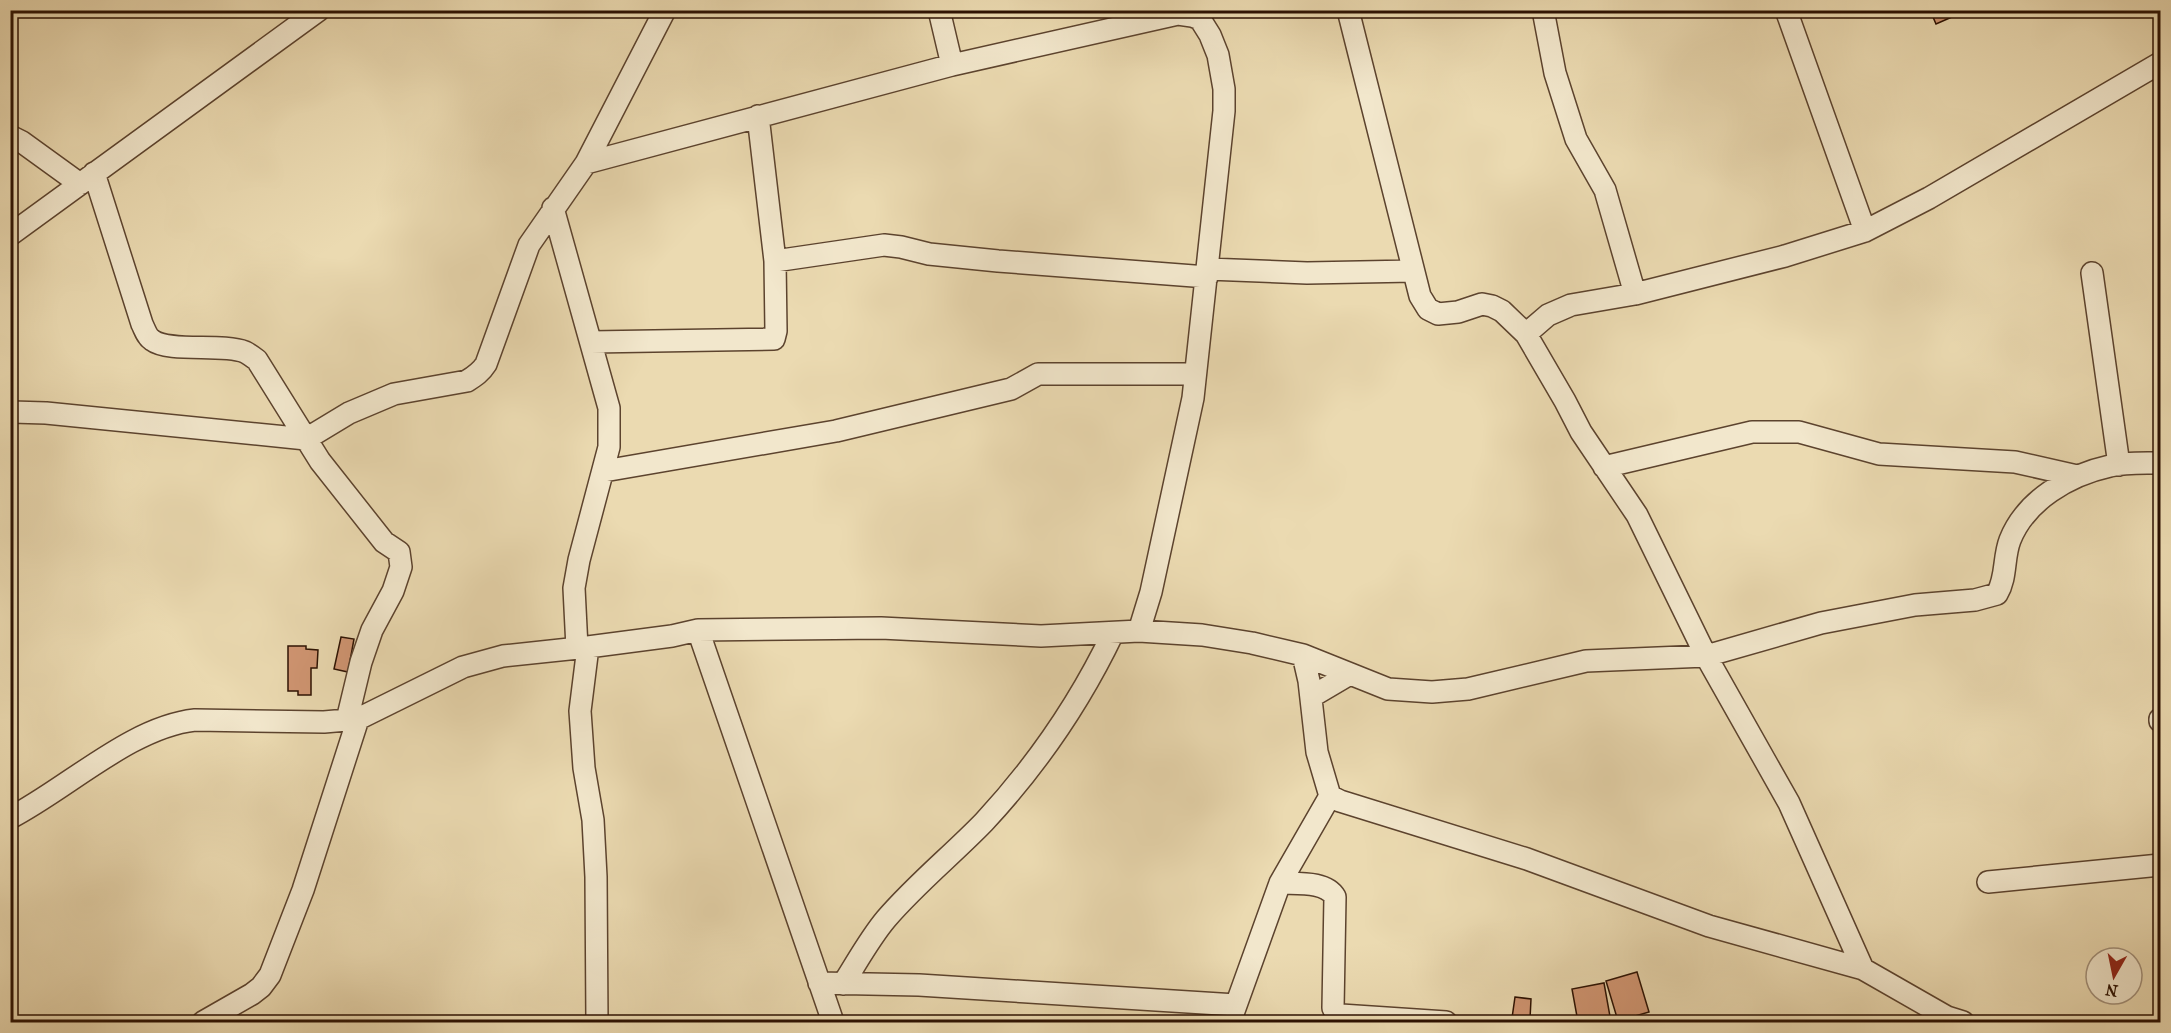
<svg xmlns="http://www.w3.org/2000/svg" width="2171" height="1033" font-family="'IM FELL French Canon',serif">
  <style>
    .building { fill: #d19673; stroke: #2c1102; stroke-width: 1.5 }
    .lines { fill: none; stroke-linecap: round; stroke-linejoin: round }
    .minor-casing { stroke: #5c432e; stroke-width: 24 }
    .minor { stroke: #f2e7cc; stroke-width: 21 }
  </style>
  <rect width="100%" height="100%" fill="#ebdab1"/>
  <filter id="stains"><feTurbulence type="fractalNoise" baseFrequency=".00333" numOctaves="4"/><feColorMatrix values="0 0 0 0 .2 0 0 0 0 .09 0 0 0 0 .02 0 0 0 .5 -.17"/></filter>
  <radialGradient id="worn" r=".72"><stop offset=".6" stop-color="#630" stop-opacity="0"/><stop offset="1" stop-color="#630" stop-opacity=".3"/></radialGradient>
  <!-- building -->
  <path class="building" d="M1930,10H1960L1961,13L1936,24Z
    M341,637L354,639L348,672L334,669Z
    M288,646H306V649L318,650L317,668H311V695H298V691H288Z
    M1637,972L1649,1012L1618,1021L1606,981Z
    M1604,983L1611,1022H1578L1572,989Z
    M1515,997L1531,999L1530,1019L1512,1018Z"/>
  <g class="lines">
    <!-- minor casing -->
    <g class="minor-casing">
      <path id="minor" d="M939,10L952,65
        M1348,10L1420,296L1428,309L1438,314L1458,312L1482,304L1492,306L1502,311L1526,334L1565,401L1581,432L1637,515L1706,656L1789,803L1863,969
        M1543,10L1555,73L1576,139L1605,190L1635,294
        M1786,10L1865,231
        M10,136L22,142L80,184
        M586,163L952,65L1178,14L1192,16L1200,19L1210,35L1218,55L1224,89V111L1193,398L1151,592L1139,631
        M94,173L142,324C145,330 147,337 152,340C169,353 222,343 245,352C249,354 253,357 257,360L320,461L384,542L399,552L401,567L393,591L372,630L361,662L347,720
        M553,208L609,408V447L579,560L574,588L577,648
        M10,235L319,10
        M775,261L884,245L901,247L929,254L998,261L1207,277
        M1208,269L1307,273L1413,271
        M2092,273L2119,465
        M1526,334L1548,315L1571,305L1635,294L1785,256L1865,231L1929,198L2160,63
        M591,342L774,339L776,331L775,261L758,116
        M12,412L46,413L306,439L349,413L394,394L467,381C475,376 481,372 486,364L529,245L586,163L665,10
        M1604,467L1752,432H1799L1879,454L2015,462L2077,476
        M604,471L836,431L1011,389L1038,374H1195
        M698,630L833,1022
        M588,647L580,711L584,768L593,820L596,877L597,1022
        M1303,655L1309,681L1317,752L1330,796L1340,801L1527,859L1709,926L1863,969L1947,1017L1963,1022
        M1311,697L1350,674
        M2160,719V721
        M10,818C68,788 131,727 195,720L324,722L358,719L463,667L503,656L588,647L672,636L698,630L881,628L1041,636L1139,631L1202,635L1252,643L1303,655L1388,689L1432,692L1468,689L1586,661L1706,656L1821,623L1915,605L1975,600L1997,594C2007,577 2003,558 2010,540C2026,500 2069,475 2110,466C2125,462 2145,463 2160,463
        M1988,882L2160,865
        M1280,883C1297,884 1326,881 1335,897L1333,1008L1336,1013L1341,1015L1446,1022
        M819,983L919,985L1236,1005
        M843,984C857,962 870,938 886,919C916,884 952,855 984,822C1036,766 1080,702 1113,633
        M203,1022L252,994L261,987L270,975L303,890L358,719
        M1230,1022L1280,883L1330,796"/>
    </g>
    <!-- minor -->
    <use href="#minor" class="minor"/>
  </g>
  <!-- margin -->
  <rect width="2171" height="1033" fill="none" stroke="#ebdab1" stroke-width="36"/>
  <rect x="12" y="12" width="2147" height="1009" fill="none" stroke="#2c1102" stroke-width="3"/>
  <rect x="18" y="18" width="2135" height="997" fill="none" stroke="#2c1102" stroke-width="1.5"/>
  <!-- north arrow -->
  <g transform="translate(2114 976) rotate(189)"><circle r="28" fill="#f2e7cc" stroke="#a3917b" stroke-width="1.5"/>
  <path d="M0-4.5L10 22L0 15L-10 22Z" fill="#8f2418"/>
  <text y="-9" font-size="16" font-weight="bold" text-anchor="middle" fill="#2c1102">N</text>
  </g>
  <rect width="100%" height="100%" filter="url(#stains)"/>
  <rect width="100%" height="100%" fill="url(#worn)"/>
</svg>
